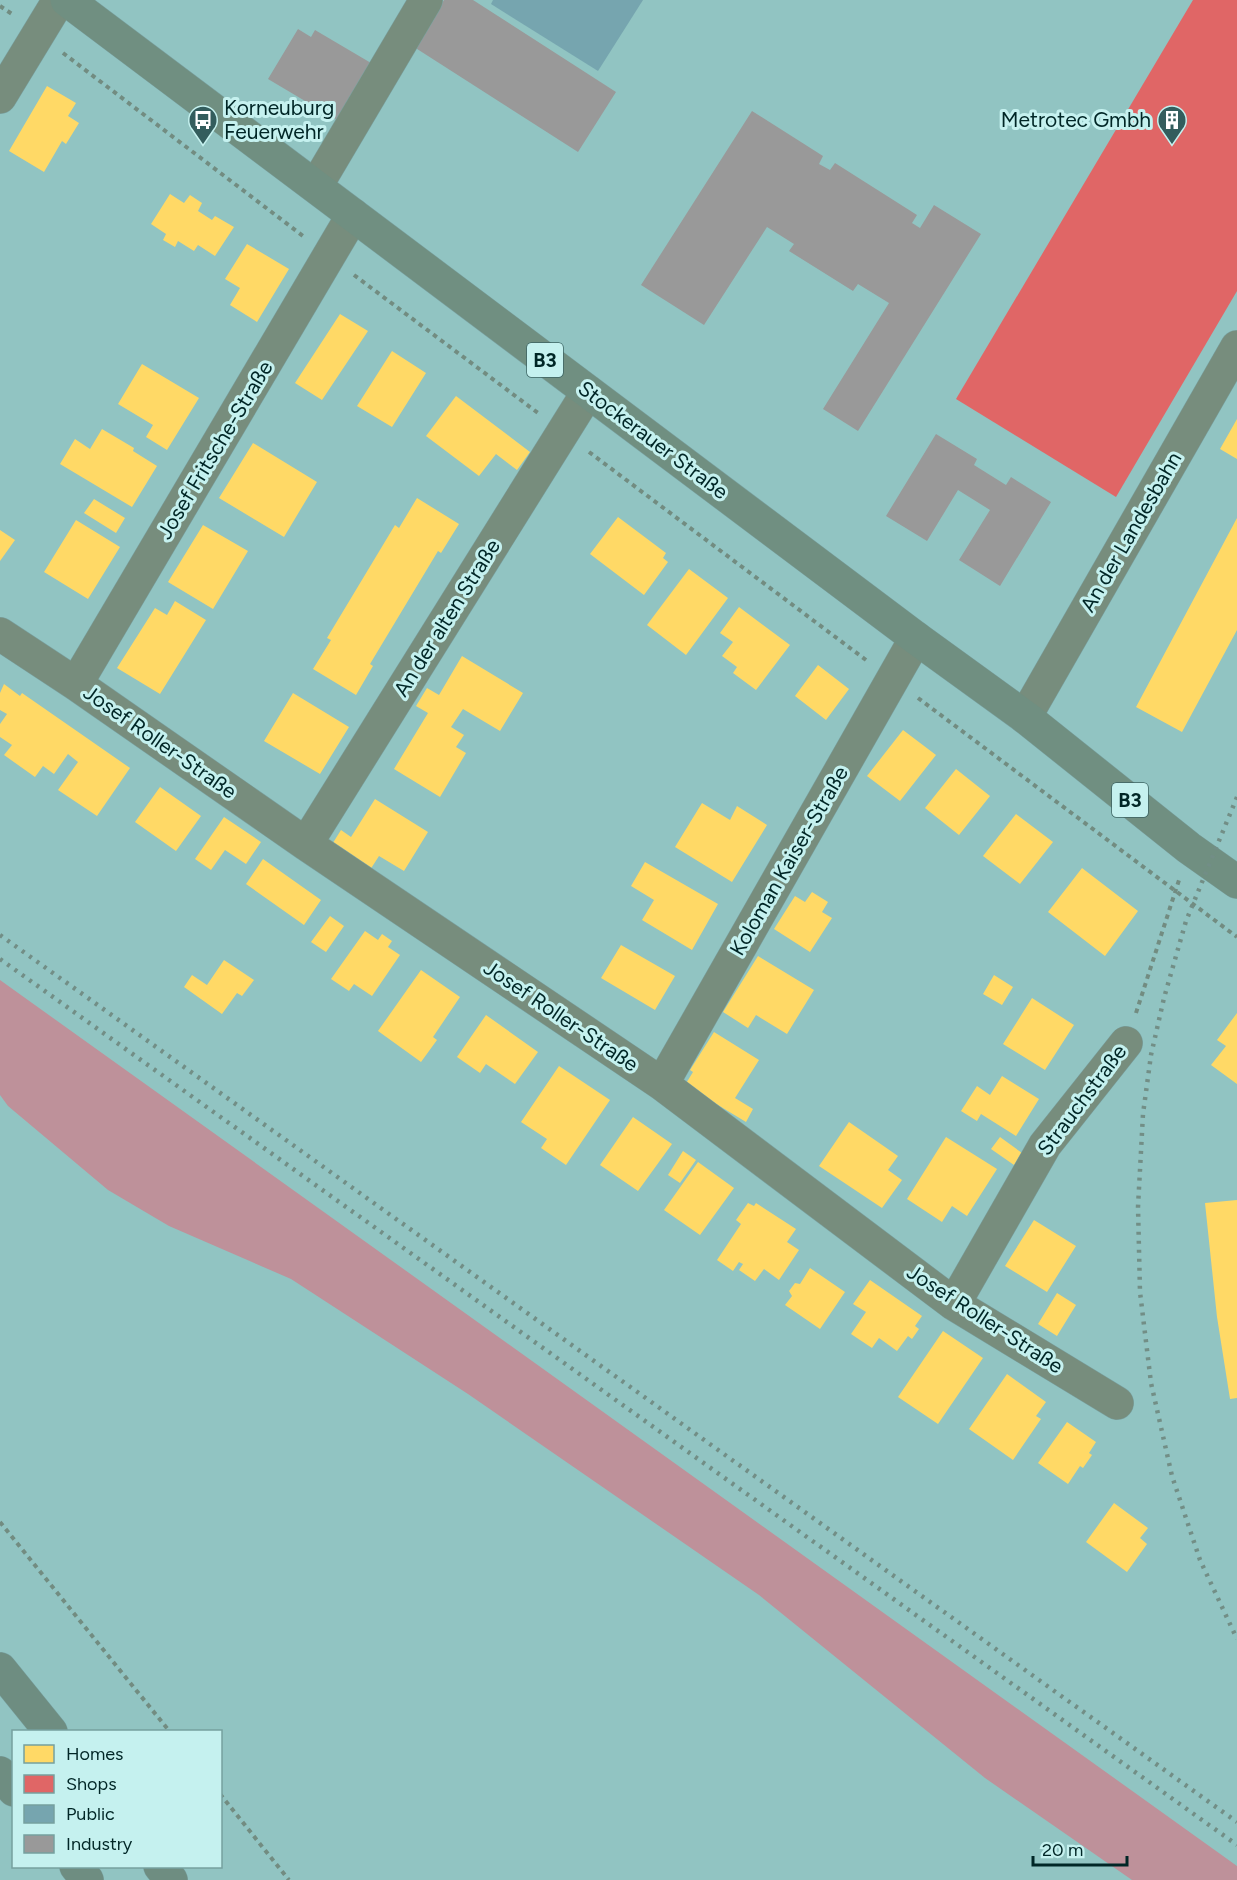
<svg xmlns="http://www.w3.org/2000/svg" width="1237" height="1880" font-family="Figtree,sans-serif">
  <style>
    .forest { fill: #be919a }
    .homes { fill: #ffd966 }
    .shops { fill: #e06666 }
    .public { fill: #76a5af }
    .industry { fill: #999 }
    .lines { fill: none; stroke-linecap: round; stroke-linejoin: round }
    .minor-casing { stroke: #7ba3a3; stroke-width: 34 }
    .major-casing { stroke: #7ba3a3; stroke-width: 34 }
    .highway-casing { stroke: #7ba3a3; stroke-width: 34 }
    .path { stroke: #728c81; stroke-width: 4; stroke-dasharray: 4.5 4.5; stroke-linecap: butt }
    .minor { stroke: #778d7d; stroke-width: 33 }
    .major { stroke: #708f81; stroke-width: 33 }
    .highway { stroke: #6e8d81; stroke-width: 33 }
    .rail { stroke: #728e86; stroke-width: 4.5; stroke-dasharray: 3 6; stroke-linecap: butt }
    .labels { text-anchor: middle; stroke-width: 6; stroke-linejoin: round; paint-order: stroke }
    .shield { fill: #c5f1ef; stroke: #3b6362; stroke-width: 1.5 }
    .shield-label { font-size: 20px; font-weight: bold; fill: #002626 }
    .poi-label { font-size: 21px; fill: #002626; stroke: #c5f1ef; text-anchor: start }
    .street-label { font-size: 21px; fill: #002626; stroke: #c5f1ef }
  </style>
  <rect width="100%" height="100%" fill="#91c4c2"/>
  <!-- forest -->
  <path class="forest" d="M0,980L1237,1866V1880H1132L985,1778L759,1595L468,1394L291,1279L169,1226L108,1190L8,1106L0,1095Z"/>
  <!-- homes -->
  <path class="homes" d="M47,86L76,103L68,116L79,123L66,144L62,141L44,172L9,151Z
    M170,194L184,203L190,195L202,203L198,211L212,220L215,216L234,227L215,256L198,245L194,251L178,241L175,247L163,240L166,234L151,224Z
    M247,244L289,269L257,322L230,305L240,288L225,279Z
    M340,314L368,331L322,400L295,383Z
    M392,351L426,373L392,427L357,406Z
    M142,364L199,398L167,450L146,437L153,425L118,404Z
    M456,396L530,452L517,470L496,454L479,476L426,436Z
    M1237,419V459L1220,449Z
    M102,429L134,448L133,451L157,466L132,507L60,464L75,439L90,449Z
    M253,443L317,482L284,537L219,498Z
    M417,498L459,524L441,553L438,551L370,664L373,666L356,695L313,669L331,640L327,638L395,525L399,528Z
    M94,499L125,518L116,533L84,513Z
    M618,517L666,553L663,558L668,562L644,595L590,554Z
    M1237,518V630L1182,732L1136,707Z
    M76,520L120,547L88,599L44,572Z
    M203,525L248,551L213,609L168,582Z
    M0,530L15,540L0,561Z
    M689,569L728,598L686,655L647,625Z
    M175,601L206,620L160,694L117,668L155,608L167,615Z
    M739,607L790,645L756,690L733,673L737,667L722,656L733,642L720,633Z
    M462,656L523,693L500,731L463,709L451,727L464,735L456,747L466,753L440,797L394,769L428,713L416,706L427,688L439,695Z
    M818,665L849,689L826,720L795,696Z
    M4,684L20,696L22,693L130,768L97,816L58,790L78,762L68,754L54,774L43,766L35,777L4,755L12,745L0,737V724L7,714L0,710V693Z
    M293,693L349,727L320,774L264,741Z
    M903,730L936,755L900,801L867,776Z
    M956,769L990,796L959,835L925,808Z
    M160,787L201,816L176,851L135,822Z
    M375,799L428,832L404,871L379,856L370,870L331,846L341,830L351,837Z
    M702,803L730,820L737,806L767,825L732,882L675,847Z
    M1016,814L1053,842L1020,884L983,856Z
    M224,817L261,842L246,864L225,850L211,870L195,859Z
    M263,859L321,900L304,925L246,884Z
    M645,862L718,904L692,950L642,920L654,900L631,886Z
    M1082,868L1138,911L1105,956L1048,912Z
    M812,892L828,902L822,912L832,918L810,952L774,929L795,896L805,902Z
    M330,916L344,926L326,952L311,942Z
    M365,931L378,940L382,934L392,941L388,947L400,955L372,996L354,984L349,991L331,979Z
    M621,945L675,976L655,1010L601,978Z
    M758,956L814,990L787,1034L756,1015L748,1028L723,1012Z
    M224,960L254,980L242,996L237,993L222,1014L184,987L192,975L207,985Z
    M421,970L460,997L433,1037L437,1040L421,1062L378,1031Z
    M994,975L1013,987L1002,1005L983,994Z
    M1032,998L1074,1025L1045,1070L1003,1044Z
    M1237,1013V1084L1211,1065L1226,1046L1217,1040Z
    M486,1015L538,1052L515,1084L486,1064L480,1073L457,1057Z
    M714,1032L759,1060L735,1098L753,1109L746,1122L685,1085L693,1072L690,1070Z
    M559,1066L610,1100L566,1165L541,1148L547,1139L521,1122Z
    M1002,1076L1039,1099L1016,1136L981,1114L977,1121L961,1111L977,1086L990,1095Z
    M633,1117L672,1144L638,1191L600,1165Z
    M849,1122L898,1156L888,1170L902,1180L882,1208L819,1166Z
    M946,1137L997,1169L967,1216L952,1206L942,1222L907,1199Z
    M1000,1137L1022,1153L1014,1165L991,1149Z
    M683,1151L696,1160L680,1183L668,1175Z
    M698,1162L734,1188L700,1235L664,1210Z
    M1237,1200V1398L1230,1399L1217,1317L1205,1203Z
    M748,1203L754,1206L756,1203L796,1229L787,1242L799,1250L779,1280L764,1269L755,1281L739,1270L743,1264L739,1262L733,1271L717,1260L741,1224L736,1220Z
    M1034,1220L1076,1246L1047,1292L1005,1266Z
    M810,1268L845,1292L820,1329L785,1305L792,1296L789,1291L795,1283L800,1284Z
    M870,1280L922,1316L915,1326L919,1329L912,1339L908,1336L897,1351L879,1338L872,1348L851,1334L866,1312L853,1304Z
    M1057,1293L1076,1305L1057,1336L1038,1324Z
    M943,1331L983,1358L938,1424L898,1397Z
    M1007,1374L1046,1402L1036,1416L1041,1419L1013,1460L969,1429Z
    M1067,1422L1096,1442L1089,1453L1092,1455L1083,1468L1080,1466L1068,1484L1038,1463Z
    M1114,1503L1148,1528L1140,1538L1147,1544L1127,1572L1086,1542Z"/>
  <!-- shops -->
  <path class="shops" d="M1193,0H1237V291L1116,497L956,399Z"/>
  <!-- public -->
  <path class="public" d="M493,0H643L598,71L491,4Z"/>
  <!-- industry -->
  <path class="industry" d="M444,0H473L616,92L578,152L414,47Z
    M298,29L311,37L315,30L371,63L337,120L268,79Z
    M752,111L823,156L819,164L830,170L835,163L917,215L912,223L920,228L934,205L981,234L858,431L823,409L889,303L858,284L853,291L789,251L794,244L767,227L704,325L641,285Z
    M936,434L977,459L974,465L1006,485L1011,477L1051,502L1000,586L959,560L990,510L958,490L927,541L886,516Z"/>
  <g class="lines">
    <!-- minor casing -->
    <g class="minor-casing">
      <path id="minor" d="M0,97L59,0
        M316,186L426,0
        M0,634L76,684L306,844L662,1084L954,1304L1117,1403
        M76,684L353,215
        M1025,717L1237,347
        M306,844L588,392
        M662,1084L916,638
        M954,1304L1045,1145L1126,1043"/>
    </g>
    <!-- major casing -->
    <g class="major-casing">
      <path id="major" d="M67,0L916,638L1025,717L1189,848L1237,882"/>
    </g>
    <!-- highway casing -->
    <g class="highway-casing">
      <path id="highway" d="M0,1669L51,1732
        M0,1773L14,1790
        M76,1866L87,1880
        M160,1866L171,1880"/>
    </g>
    <!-- path -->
    <path class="path" d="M0,6L12,14
      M63,53L303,236
      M354,275L538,413
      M589,452L866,660
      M918,698L1237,937
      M1136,1013L1179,880
      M0,1522L170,1732
      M220,1794L289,1880"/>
    <!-- minor -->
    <use href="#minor" class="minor"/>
    <!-- major -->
    <use href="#major" class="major"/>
    <!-- highway -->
    <use href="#highway" class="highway"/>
    <!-- rail -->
    <path class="rail" d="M1237,797L1186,921L1164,998L1151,1055L1143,1114L1138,1207L1140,1292L1151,1383L1172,1476L1200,1560L1237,1639
      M0,935L1237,1822
      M0,959L1237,1845"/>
  </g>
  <!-- icons -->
  <defs>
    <g id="bus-pin" transform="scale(1.5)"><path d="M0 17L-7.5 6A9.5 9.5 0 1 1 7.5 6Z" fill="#335d5d" stroke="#c5f1ef"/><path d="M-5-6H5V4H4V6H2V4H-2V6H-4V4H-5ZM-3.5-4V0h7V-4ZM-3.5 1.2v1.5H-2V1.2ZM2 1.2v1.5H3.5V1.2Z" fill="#fff"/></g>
    <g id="building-pin" transform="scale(1.5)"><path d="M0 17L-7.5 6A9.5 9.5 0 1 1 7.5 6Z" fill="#335d5d" stroke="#c5f1ef"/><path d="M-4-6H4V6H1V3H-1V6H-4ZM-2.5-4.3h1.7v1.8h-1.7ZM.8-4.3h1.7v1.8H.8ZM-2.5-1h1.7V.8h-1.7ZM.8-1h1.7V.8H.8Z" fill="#fff"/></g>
  </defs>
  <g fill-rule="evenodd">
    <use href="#bus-pin" x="203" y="120"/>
    <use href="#building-pin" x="1172" y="120"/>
  </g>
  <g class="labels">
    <!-- shield labels -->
    <g class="shield">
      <rect x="527" y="343" width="36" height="34" rx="4.5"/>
      <rect x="1112" y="783" width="36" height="34" rx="4.5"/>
    </g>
    <g class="shield-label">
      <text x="545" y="367">B3</text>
      <text x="1130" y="807">B3</text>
    </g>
    <!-- poi labels -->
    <g class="poi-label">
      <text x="224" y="115">Korneuburg<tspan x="224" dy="24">Feuerwehr</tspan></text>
      <text x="1151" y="127" text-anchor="end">Metrotec Gmbh</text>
    </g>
    <!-- street labels -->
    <g class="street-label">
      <text transform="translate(653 440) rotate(37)" y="7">Stockerauer Straße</text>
      <text transform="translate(215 450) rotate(-59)" y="7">Josef Fritsche-Straße</text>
      <text transform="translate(1131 532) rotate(-60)" y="7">An der Landesbahn</text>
      <text transform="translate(447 618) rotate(-58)" y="7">An der alten Straße</text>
      <text transform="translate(160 742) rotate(35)" y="7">Josef Roller-Straße</text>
      <text transform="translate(789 861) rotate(-60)" y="7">Koloman Kaiser-Straße</text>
      <text transform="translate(561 1016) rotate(34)" y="7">Josef Roller-Straße</text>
      <text transform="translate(1082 1100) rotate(-53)" y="7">Strauchstraße</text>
      <text transform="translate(985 1319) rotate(33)" y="7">Josef Roller-Straße</text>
    </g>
  </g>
  <!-- legend -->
  <rect x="12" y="1730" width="210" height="138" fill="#c5f1ef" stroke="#76a09f" stroke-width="1.5"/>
  <rect x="24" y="1745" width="30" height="18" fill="#ffd966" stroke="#76a09f" stroke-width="1.5"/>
  <text x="66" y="1760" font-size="18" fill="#002626">Homes</text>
  <rect x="24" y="1775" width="30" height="18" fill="#e06666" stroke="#76a09f" stroke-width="1.5"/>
  <text x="66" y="1790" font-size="18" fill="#002626">Shops</text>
  <rect x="24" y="1805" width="30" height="18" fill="#76a5af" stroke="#76a09f" stroke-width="1.5"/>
  <text x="66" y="1820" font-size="18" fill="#002626">Public</text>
  <rect x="24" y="1835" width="30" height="18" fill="#999999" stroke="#76a09f" stroke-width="1.5"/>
  <text x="66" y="1850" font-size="18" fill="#002626">Industry</text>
  <!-- scale -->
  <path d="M1033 1856v9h94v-9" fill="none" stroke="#002626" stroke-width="3"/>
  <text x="1042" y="1856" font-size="18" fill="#002626" stroke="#c5f1ef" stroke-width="4.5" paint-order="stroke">20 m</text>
</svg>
